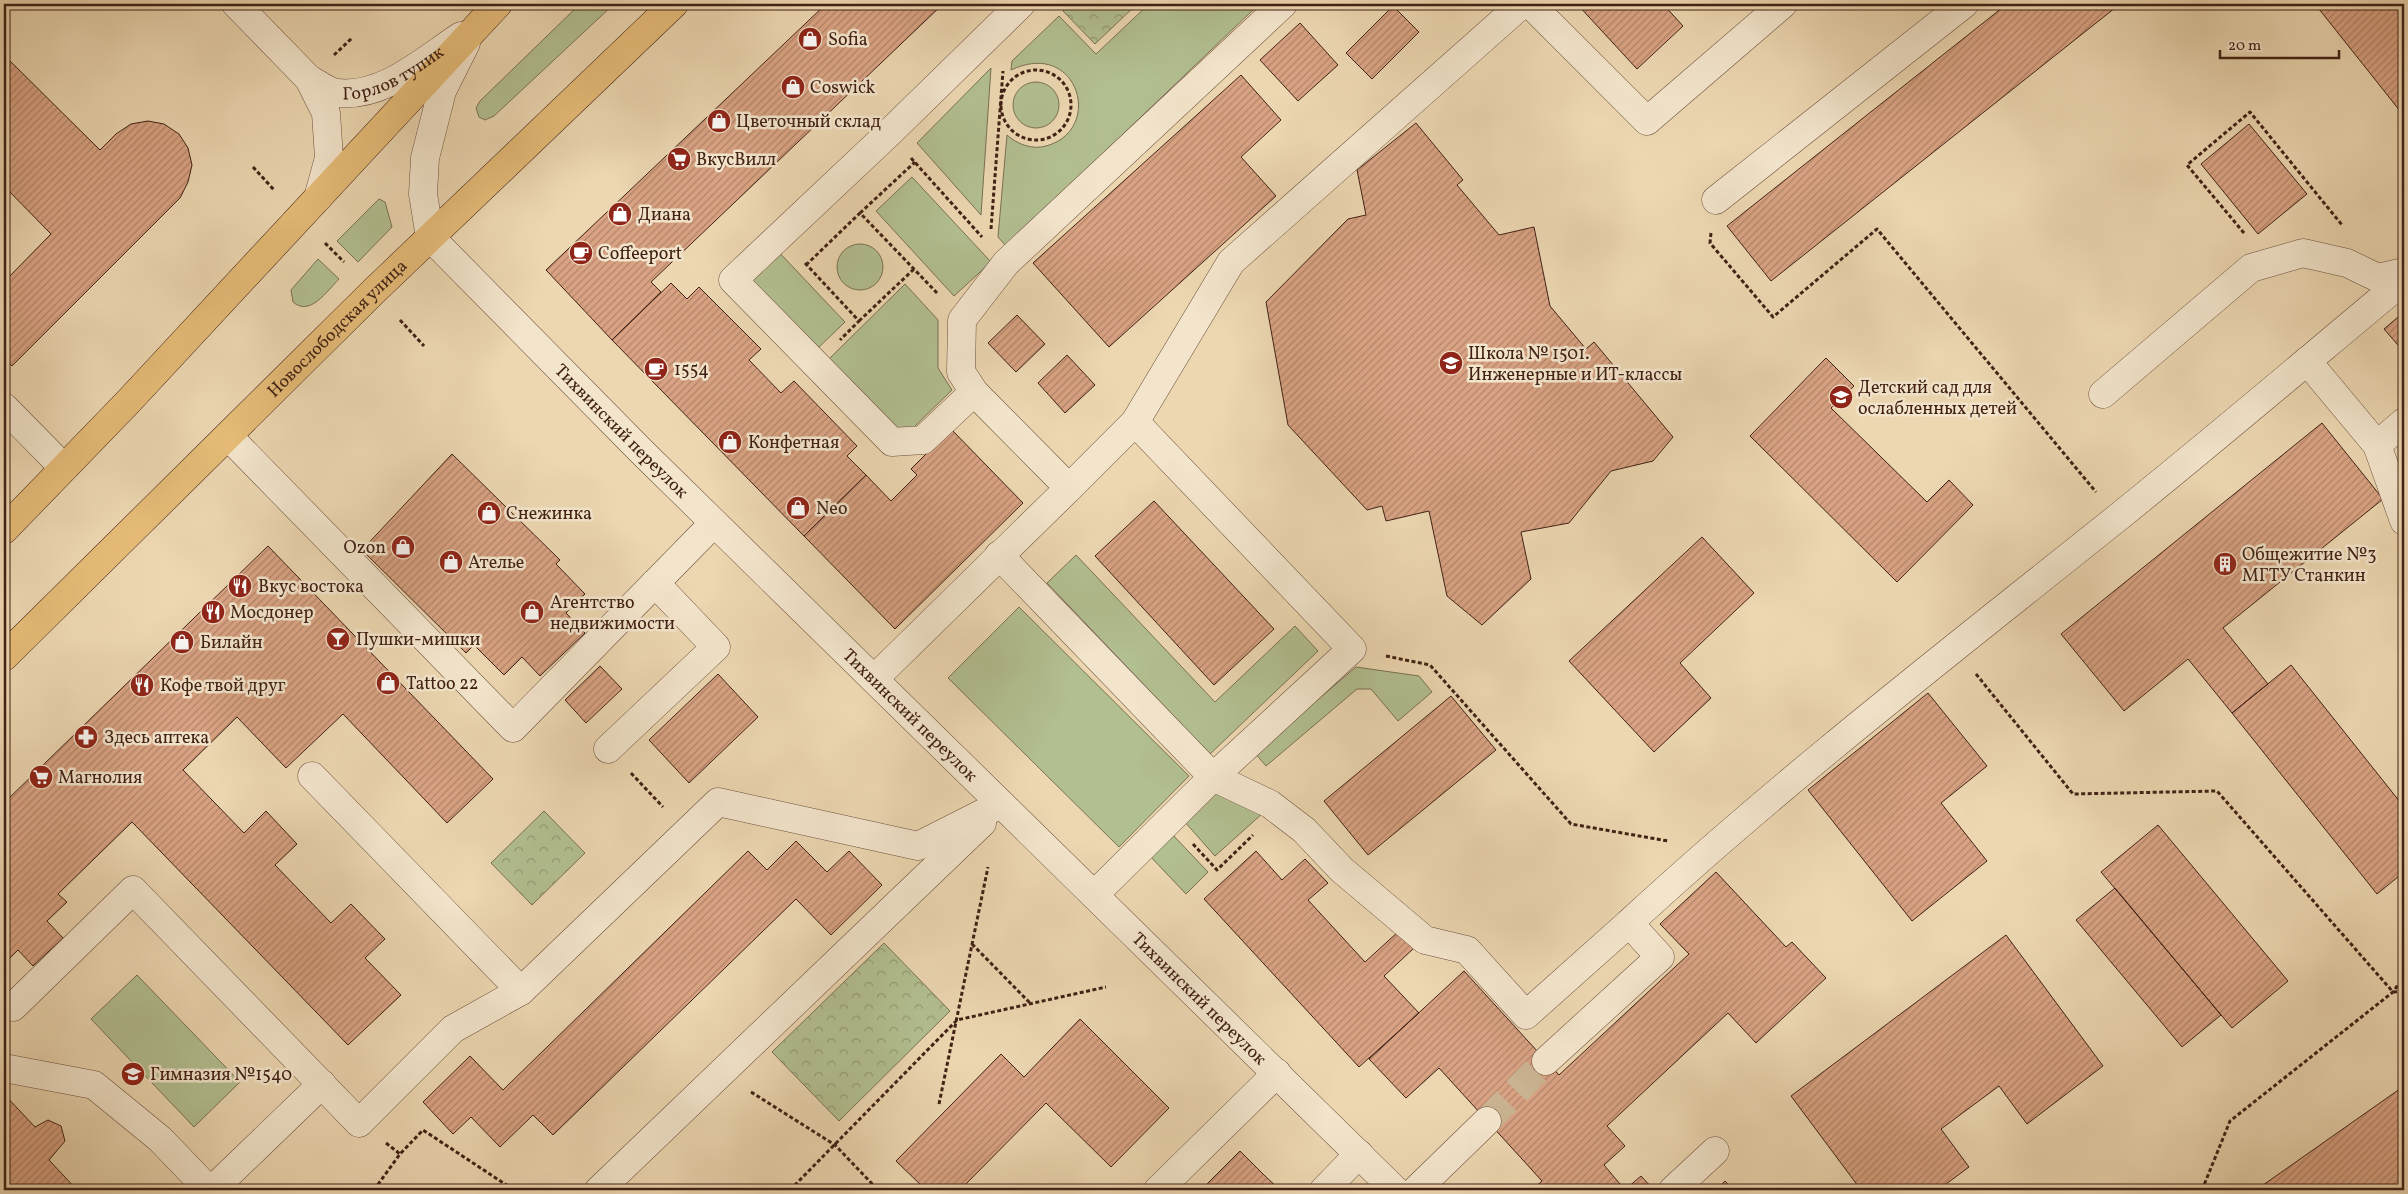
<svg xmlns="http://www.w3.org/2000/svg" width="2408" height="1194" font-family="Vollkorn,serif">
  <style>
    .grass { fill: #b2bf91; stroke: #7a7053 }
    .forest { fill: url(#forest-crowns); stroke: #7a7053 }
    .building { fill: url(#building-hatch); stroke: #412115 }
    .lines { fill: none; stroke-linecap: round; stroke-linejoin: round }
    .minor-tunnel { stroke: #cab392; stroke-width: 28; stroke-dasharray: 28 14; stroke-linecap: butt }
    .minor-casing { stroke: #6c4e3c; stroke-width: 29 }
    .major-casing { stroke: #412115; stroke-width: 29 }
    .path { stroke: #412115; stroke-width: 3; stroke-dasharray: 4 2.5; stroke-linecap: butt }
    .minor { stroke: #f3e5cc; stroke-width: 28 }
    .major { stroke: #e6bc78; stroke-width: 28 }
    .labels { text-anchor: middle; stroke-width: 5; stroke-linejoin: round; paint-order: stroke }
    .poi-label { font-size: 18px; fill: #412115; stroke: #f3e5cc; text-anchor: start }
    .street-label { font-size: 18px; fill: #412115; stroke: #f3e5cc }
  </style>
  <defs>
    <pattern id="forest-crowns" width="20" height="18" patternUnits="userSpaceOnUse" patternTransform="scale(1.25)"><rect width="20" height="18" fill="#b2bf91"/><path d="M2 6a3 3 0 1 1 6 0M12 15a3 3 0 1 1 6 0" fill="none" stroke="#929b75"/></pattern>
    <pattern id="building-hatch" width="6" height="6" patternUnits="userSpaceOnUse" patternTransform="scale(1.25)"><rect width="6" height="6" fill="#d9a383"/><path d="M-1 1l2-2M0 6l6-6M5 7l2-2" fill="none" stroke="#b2846a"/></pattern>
  </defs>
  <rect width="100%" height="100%" fill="#ecd7b1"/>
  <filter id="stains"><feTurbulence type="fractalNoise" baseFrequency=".004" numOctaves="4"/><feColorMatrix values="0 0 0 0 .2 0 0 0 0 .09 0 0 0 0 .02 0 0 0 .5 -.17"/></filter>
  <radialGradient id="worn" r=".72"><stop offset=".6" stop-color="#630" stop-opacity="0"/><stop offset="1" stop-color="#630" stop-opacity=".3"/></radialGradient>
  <!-- grass -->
  <path class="grass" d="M580,4H614L494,116L485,120L479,117L476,108L480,101Z
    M1149,4H1256V7L1006,246L998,237L1007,135C1017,144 1032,150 1046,146C1105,130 1078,38 1011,70L1012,61L1059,16L1096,54Z
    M991,68L981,215L917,143Z
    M1013 105a23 23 0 1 1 46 0a23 23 0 1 1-46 0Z
    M912,177L991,262L954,296L876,211Z
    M379,199L385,202L392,227L358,262L337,241Z
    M837 267a23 23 0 1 1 46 0a23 23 0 1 1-46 0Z
    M776,249L845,322L817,349L748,276Z
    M318,259L339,279C327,291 310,317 293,302L291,290Z
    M905,284L938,320V368L952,390L912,429H895L829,359Z
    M1076,555L1215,702L1295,626L1318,651L1210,754L1047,583Z
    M1019,607L1189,776L1119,847L948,678Z
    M1356,667L1419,676L1432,692L1398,721L1371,689H1357L1266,766L1255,753Z
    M1217,792L1263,813L1215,856L1184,821Z
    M1171,833L1208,872L1186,894L1149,855Z
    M137,975L240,1082L194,1127L91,1019Z"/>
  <!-- forest -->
  <path class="forest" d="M1071,4H1137L1095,44L1063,11Z
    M544,811L585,853L532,905L491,863Z
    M884,943L950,1011L839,1121L772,1052Z"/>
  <!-- building -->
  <path class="building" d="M826,4H943L651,282L661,292L612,340L546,270Z
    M1577,4H1663L1683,26L1637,69Z
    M2007,4H2120L1771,281L1727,226Z
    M2315,4H2404V116Z
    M1393,6L1419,32L1372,79L1346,53Z
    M1300,23L1338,65L1298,101L1260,60Z
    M4,55L100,150L116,134L131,124L148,121L164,124L179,134L188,148L192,165L188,182L180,198L12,366L4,358V282L51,234L4,186Z
    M1241,75L1281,120L1241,157L1276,196L1109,347L1033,263Z
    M1416,123L1463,180L1457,185L1499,235L1534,227L1550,306L1586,349L1594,342L1673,437L1653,461L1611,471L1569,523L1521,532L1531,579L1482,625L1447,596L1429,511L1386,521L1382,506L1367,510L1288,425L1266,302L1348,219L1366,215L1357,170Z
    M2249,124L2307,194L2258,234L2201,164Z
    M671,283L687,299L699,287L761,349L749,360L781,393L794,381L857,446L847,456L866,475L804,536L612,340Z
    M2404,312V352L2384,329Z
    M1017,315L1045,344L1016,372L988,343Z
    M1067,355L1095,385L1065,413L1038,383Z
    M1826,358L1854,386L1831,408L1927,502L1949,480L1973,505L1897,582L1750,436Z
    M2322,423L2383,499L2223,628L2268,684L2232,713L2188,659L2124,711L2061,634Z
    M951,429L1023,503L895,629L804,536L866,475L891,501L917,475L911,469Z
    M452,454L560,560L556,564L585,594L566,613L585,633L540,676L522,657L504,675L474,645L466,653L362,550Z
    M1154,501L1274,629L1214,685L1095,556Z
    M1702,537L1754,593L1680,663L1711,698L1654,752L1569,661Z
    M268,546L493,779L447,823L343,714L286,768L237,717L183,770L244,833L266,811L297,844L275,865L331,923L351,904L385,939L365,958L401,995L348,1045L132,822L58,894L67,902L47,921L63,938L33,966L18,950L4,964V803Z
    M2291,665L2404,807V872L2377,894L2232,713Z
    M600,666L622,689L586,723L565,700Z
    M718,674L758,717L689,783L649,740Z
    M1928,693L1987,766L1941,803L1987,861L1912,921L1808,790Z
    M1451,696L1496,750L1368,855L1324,801Z
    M2158,825L2288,981L2232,1028L2101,872Z
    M796,841L827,872L849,851L882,885L831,935L796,899L553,1135L533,1115L500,1147L471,1117L453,1134L423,1102L470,1056L503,1090L748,851L767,870Z
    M1256,851L1282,880L1305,859L1328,883L1308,900L1365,962L1399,931L1414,948L1384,976L1419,1013L1359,1067L1204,899Z
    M1716,872L1786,947L1792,942L1826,978L1756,1043L1728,1013L1607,1126L1625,1146L1604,1165L1625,1190H1532L1542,1181L1439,1068L1406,1098L1369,1059L1464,971L1559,1075L1689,954L1660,924Z
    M2115,888L2221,1015L2182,1047L2076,920Z
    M2006,935L2103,1066L2027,1124L1999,1086L1941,1129L1969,1167L1938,1190H1861L1791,1096Z
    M1080,1019L1169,1108L1111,1167L1046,1103L960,1190H926L896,1161L1001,1054L1024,1077Z
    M2404,1086V1185L2397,1190H2256Z
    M4,1094L35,1127L48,1120L61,1126L65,1141L49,1160L77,1190H4Z
    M1240,1151L1263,1174L1280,1190H1201Z
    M1641,1176L1654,1190H1625L1626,1189Z
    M1725,1181L1733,1190H1716Z"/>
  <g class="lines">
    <!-- minor-tunnel -->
    <path class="minor-tunnel" d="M1487,1121L1546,1061"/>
    <!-- minor casing -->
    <g class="minor-casing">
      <g id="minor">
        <path d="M236,4L309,79L326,113L329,158L318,198"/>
        <path d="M1530,4L1647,121L1783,4"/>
        <path id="s1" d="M466,43L442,91L425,158L423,194L430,237L642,452L1395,1190"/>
        <path id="s2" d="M309,79C317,83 328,92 337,93C384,98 424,60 461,36"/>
        <path d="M1716,200L1964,4"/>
        <path d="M2307,361L2377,445"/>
        <path d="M974,392L923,440L892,442L733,280L889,133L1021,4"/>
        <path d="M2103,394L2251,268L2303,253L2347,263L2378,278L2404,272"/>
        <path d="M4,407L64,468"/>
        <path d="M2404,422L2377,445L2404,521"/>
        <path d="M228,436L513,728L714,523"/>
        <path d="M1069,488L1135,422L1231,262L1522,4"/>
        <path d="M999,555L1213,777L1270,804L1304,830L1342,870L1425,940L1467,950L1526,1015L1629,923"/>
        <path d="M874,679L1069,488L974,392L961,372L962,320L1006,263L1283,4"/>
        <path d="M608,749L716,647L655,583"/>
        <path d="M312,776L521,991"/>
        <path d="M1094,895L1213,777L1352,649L1135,422"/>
        <path d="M13,1007L133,890L359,1123L453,1029L521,991L718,802L918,846L1001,804"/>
        <path d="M1546,1061L1660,957L1629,923C1784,780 1951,651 2116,519C2213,441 2308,360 2404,280"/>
        <path d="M4,1068L94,1085L160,1139L209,1190"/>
        <path d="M212,1190L322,1084"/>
        <path d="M599,1190L982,823"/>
        <path d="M1158,1190L1277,1073"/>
        <path d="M1324,1190L1359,1154"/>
        <path d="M1416,1190L1487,1121"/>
        <path d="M1673,1190L1715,1151"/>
      </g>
    </g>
    <!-- major casing -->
    <g class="major-casing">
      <g id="major">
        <path d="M4,530L128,402L498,4"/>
        <path id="s3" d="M4,657L373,292L674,4"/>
      </g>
    </g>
    <!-- path -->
    <path class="path" d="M334,55L352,38
      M1001 105a35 35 0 1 1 70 0a35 35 0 1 1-70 0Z
      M911,158L982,237
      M253,167L275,191
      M860,213L915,162
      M991,229L1003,71
      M1711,233L1710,243L1773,317L1877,229L2096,492
      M2244,233L2187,165L2250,112L2342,225
      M325,243L344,262
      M805,263L859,321L840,340
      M806,265L860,213L938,294
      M400,320L424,346
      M859,321L914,269
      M1386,656L1430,665L1571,824L1668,841
      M1976,674L2073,794L2217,791L2393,992L2404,991
      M631,773L663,807
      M1193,844L1217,870L1253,835
      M972,944L1030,1003
      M751,1092L835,1145L878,1190
      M939,1104L988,867
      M386,1143L400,1154
      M374,1190L400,1154L423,1130L514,1190
      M790,1190L957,1020L1106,987
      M2202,1190L2230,1121L2393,992L2404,976"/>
    <!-- minor -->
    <use href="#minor" class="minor"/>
    <!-- major -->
    <use href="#major" class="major"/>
  </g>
  <!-- icons -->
  <defs>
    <g id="shop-disc" transform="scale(1.25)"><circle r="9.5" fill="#8f2418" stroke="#f3e5cc"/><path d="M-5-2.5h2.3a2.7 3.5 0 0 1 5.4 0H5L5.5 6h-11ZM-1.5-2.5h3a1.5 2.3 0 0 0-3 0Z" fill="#fff"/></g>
    <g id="supermarket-disc" transform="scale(1.25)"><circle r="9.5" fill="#8f2418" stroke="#f3e5cc"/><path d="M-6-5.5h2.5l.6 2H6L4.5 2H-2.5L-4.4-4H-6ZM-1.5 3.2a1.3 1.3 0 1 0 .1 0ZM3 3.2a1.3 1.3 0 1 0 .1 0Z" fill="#fff"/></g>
    <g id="cafe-disc" transform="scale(1.25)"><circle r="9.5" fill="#8f2418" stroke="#f3e5cc"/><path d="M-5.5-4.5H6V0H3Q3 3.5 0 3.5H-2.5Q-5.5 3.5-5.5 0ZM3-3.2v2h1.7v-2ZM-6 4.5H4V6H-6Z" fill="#fff"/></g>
    <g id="school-disc" transform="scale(1.25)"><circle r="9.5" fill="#8f2418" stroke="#f3e5cc"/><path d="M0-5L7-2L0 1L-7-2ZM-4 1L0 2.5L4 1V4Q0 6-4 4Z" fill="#fff"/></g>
    <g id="building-disc" transform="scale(1.25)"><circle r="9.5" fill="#8f2418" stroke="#f3e5cc"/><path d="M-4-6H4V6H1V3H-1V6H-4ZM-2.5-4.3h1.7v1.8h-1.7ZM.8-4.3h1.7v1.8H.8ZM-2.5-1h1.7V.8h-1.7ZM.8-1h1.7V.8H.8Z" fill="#fff"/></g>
    <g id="restaurant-disc" transform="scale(1.25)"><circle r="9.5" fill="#8f2418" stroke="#f3e5cc"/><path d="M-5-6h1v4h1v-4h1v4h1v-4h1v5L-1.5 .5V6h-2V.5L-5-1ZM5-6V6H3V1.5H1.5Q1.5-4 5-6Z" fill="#fff"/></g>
    <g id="bar-disc" transform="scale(1.25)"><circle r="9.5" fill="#8f2418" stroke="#f3e5cc"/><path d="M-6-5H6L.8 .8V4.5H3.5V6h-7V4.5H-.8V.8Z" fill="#fff"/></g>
    <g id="pharmacy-disc" transform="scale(1.25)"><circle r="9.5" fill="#8f2418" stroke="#f3e5cc"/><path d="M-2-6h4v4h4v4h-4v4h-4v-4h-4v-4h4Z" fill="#fff"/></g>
  </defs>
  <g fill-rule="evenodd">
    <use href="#shop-disc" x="810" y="39"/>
    <use href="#shop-disc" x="793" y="87"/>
    <use href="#shop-disc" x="719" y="121"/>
    <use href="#supermarket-disc" x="679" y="159"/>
    <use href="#shop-disc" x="620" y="214"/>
    <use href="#cafe-disc" x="581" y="253"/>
    <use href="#school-disc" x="1451" y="363"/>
    <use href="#cafe-disc" x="656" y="369"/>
    <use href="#school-disc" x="1841" y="397"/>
    <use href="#shop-disc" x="730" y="442"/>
    <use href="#shop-disc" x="798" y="508"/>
    <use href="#shop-disc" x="489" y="513"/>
    <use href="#shop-disc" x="403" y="547"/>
    <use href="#shop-disc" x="451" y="562"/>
    <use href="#building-disc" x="2225" y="564"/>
    <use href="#restaurant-disc" x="240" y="586"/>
    <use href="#restaurant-disc" x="213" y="612"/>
    <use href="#shop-disc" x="532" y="612"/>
    <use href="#bar-disc" x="338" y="639"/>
    <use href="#shop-disc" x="182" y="642"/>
    <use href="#shop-disc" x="388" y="683"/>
    <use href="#restaurant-disc" x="142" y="685"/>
    <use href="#pharmacy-disc" x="86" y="737"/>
    <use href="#supermarket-disc" x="41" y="777"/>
    <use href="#school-disc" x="133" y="1074"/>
  </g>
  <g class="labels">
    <!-- poi labels -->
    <g class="poi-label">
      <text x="828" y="45">Sofia</text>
      <text x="810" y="93">Coswick</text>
      <text x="736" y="127">Цветочный склад</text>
      <text x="696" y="165">ВкусВилл</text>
      <text x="638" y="220">Диана</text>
      <text x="598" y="259">Coffeeport</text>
      <text x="1468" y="359">Школа № 1501.<tspan x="1468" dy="21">Инженерные и ИТ-классы</tspan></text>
      <text x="674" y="375">1554</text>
      <text x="1858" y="393">Детский сад для<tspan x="1858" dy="21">ослабленных детей</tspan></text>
      <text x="748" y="448">Конфетная</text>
      <text x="816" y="514">Neo</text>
      <text x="506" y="519">Снежинка</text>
      <text x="386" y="553" text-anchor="end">Ozon</text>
      <text x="2242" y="560">Общежитие №3<tspan x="2242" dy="21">МГТУ Станкин</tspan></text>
      <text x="468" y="568">Ателье</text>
      <text x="258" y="592">Вкус востока</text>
      <text x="550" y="608">Агентство<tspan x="550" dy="21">недвижимости</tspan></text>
      <text x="230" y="618">Мосдонер</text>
      <text x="356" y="645">Пушки-мишки</text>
      <text x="200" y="648">Билайн</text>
      <text x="406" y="689">Tattoo 22</text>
      <text x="160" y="691">Кофе твой друг</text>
      <text x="104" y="743">Здесь аптека</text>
      <text x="58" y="783">Магнолия</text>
      <text x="150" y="1080">Гимназия №1540</text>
    </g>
    <!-- street labels -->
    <g class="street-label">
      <text dy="6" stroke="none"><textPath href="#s2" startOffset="92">Горлов тупик</textPath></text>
      <text dy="6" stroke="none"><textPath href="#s3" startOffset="468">Новослободская улица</textPath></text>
      <text dy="6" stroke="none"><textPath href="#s1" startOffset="475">Тихвинский переулок</textPath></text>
      <text dy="6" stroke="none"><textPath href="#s1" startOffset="880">Тихвинский переулок</textPath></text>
      <text dy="6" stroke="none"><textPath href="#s1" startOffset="1285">Тихвинский переулок</textPath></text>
    </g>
  </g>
  <!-- margin -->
  <rect width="2408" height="1194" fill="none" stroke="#ecd7b1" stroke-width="20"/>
  <rect x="5" y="5" width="2398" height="1184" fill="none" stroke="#412115" stroke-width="2.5"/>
  <rect x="10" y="10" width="2388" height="1174" fill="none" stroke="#412115"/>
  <!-- scale -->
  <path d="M2220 50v8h119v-8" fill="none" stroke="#412115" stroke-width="2.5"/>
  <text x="2228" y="50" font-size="15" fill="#412115" stroke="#f3e5cc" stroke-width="4" paint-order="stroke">20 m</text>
  <rect width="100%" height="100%" filter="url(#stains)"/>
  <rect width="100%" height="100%" fill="url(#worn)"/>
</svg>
